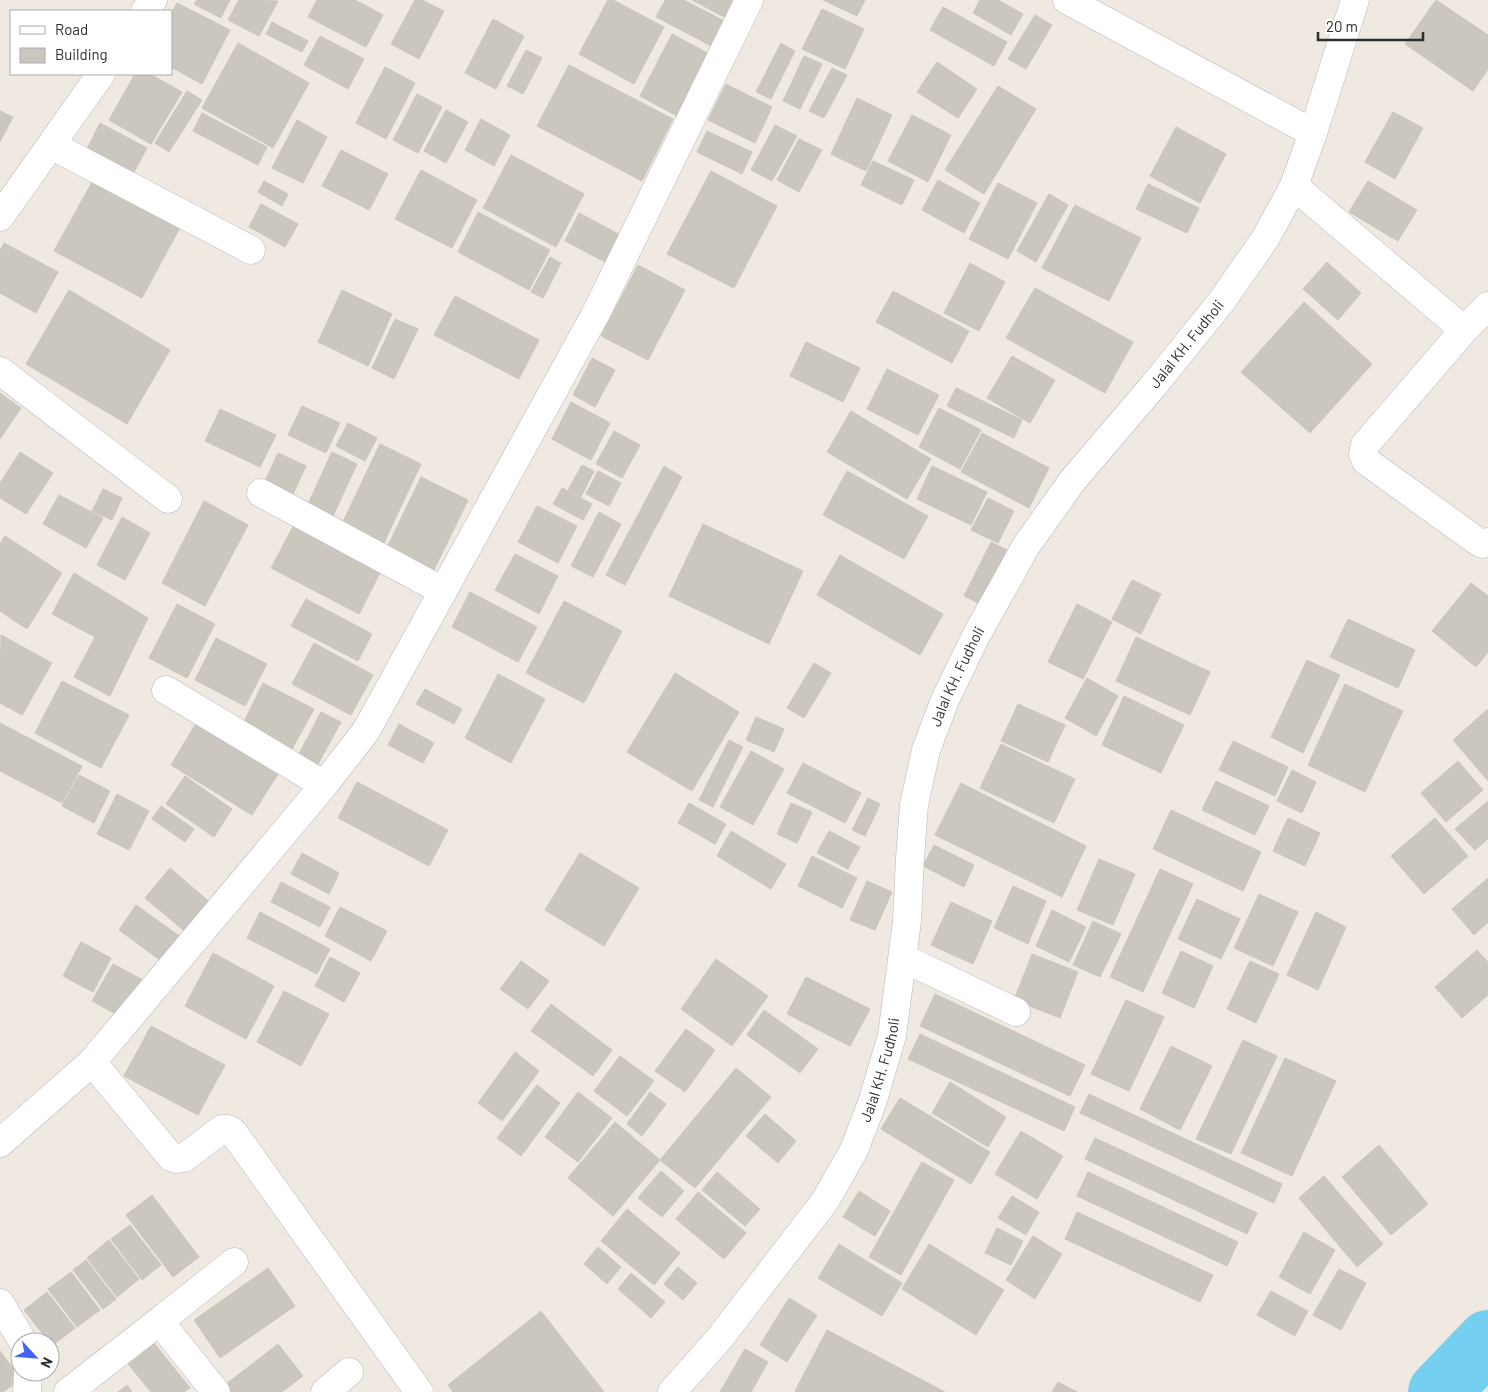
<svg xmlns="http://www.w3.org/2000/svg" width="1488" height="1392" font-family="Barlow,sans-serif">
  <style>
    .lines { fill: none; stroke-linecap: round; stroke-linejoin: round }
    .river { stroke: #75cff0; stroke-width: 62 }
    .building { fill: #cbc7bf; stroke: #cbc5ba }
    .street-casing { stroke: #b4b7c1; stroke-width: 29 }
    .secondary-casing { stroke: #b4b7c1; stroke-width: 29 }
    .street { stroke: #fff; stroke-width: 28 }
    .secondary { stroke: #fff; stroke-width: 28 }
    .labels { text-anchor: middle; stroke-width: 4; stroke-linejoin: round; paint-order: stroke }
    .street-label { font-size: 15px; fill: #2e2e2e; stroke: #fff }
  </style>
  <rect width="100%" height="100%" fill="#efe9e1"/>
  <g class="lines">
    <!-- river -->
    <path class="river" d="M1439,1392L1488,1341"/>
  </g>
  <!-- building -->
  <path class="building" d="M197,0H230L221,18L194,4Z
    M239,0L278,1L259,36L228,20Z
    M317,0H355L383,15L366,47L308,17Z
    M415,0H422L444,11L419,59L391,44Z
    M608,0H613L664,27L634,84L579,54Z
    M665,0H684L732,25L719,50L656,17Z
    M692,0H743L732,21Z
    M823,0H865L857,16Z
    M980,0H998L1023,14L1011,35L973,13Z
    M1436,0L1488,35V69L1473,91L1405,44Z
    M177,3L230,30L202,84L171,67V14Z
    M943,7L1007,42L994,66L930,30Z
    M822,9L864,29L845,69L802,49Z
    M1035,15L1052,25L1026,69L1008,59Z
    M493,19L524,36L496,89L465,73Z
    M272,22L308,41L302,52L266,34Z
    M672,34L711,55L679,117L640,96Z
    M320,36L364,59L348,89L304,65Z
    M238,43L309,83L273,148L202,108Z
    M781,43L795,51L771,99L756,92Z
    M526,50L542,58L523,94L507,86Z
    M804,56L822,64L800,109L783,101Z
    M937,62L977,89L958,118L917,92Z
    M569,65L673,119L642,181L537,126Z
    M385,67L415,83L386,139L356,123Z
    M832,68L847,75L824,118L809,111Z
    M135,74H150L182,92L151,144L109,120Z
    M726,84L772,107L755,143L708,120Z
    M998,86L1036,109L984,194L945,170Z
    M187,91L202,100L169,152L155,143Z
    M417,94L442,107L418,153L393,140Z
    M857,98L892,115L866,171L831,154Z
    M446,110L468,122L446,163L424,151Z
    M0,111L13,117L0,142Z
    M1393,112L1423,128L1395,179L1365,162Z
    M202,113L267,147L258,165L193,131Z
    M912,115L951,135L928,182L888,161Z
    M481,119L510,135L494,166L465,150Z
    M297,120L327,137L303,183L272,168Z
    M100,123L147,148L133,174L87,149Z
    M775,125L797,136L772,181L751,170Z
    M1176,127L1226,154L1200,203L1150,176Z
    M707,131L752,152L742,174L697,152Z
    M799,139L822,150L799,192L777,180Z
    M341,150L388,174L369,210L322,186Z
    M511,155L584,194L556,247L483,208Z
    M873,161L914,180L902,205L861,185Z
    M421,170L477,200L452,248L395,219Z
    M711,171L777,206L734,288L667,254Z
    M97,173L184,220L142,298L54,251Z
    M938,180L980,203L964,233L922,210Z
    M264,181L288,194L282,206L258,192Z
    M1368,181L1417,210L1398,241L1349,212Z
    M998,183L1037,203L1008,259L969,239Z
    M1148,184L1199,208L1187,233L1136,209Z
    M1049,194L1068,205L1036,262L1017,251Z
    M261,204L298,224L285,247L249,227Z
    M1075,205L1141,238L1109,301L1042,268Z
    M478,212L550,250L529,290L458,252Z
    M579,213L624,237L609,264L565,241Z
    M4,243L58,272L36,313L0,293V251Z
    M550,257L561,263L543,298L531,292Z
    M1327,262L1361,293L1338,320L1303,289Z
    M970,263L1005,282L979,331L944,313Z
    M638,265L685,290L648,360L601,336Z
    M1035,288L1133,342L1105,393L1006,338Z
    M69,290L170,350L127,424L26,364Z
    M342,290L392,314L368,366L318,342Z
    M893,291L969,331L952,363L876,322Z
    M455,296L539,340L519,379L434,335Z
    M1304,302L1372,364L1310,433L1241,372Z
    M395,319L418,329L394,379L372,368Z
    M806,342L860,368L843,402L790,376Z
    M1012,356L1055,380L1030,423L987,398Z
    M592,358L615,370L595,407L573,395Z
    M887,369L939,395L918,435L867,409Z
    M956,388L1022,420L1014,438L947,406Z
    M0,393L21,408L0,439Z
    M571,402L610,423L591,460L552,439Z
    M302,406L340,423L326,453L288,435Z
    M939,408L981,430L960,469L919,447Z
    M220,409L276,435L260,467L205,441Z
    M851,411L931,459L907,499L827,452Z
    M348,423L377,438L365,461L336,446Z
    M614,431L640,445L622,478L596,464Z
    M982,433L1049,468L1029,508L961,472Z
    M380,444L421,464L382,547L340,528Z
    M20,452L53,473L26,514L0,498V483Z
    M332,452L357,464L333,516L308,504Z
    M278,453L306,466L293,494L265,481Z
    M582,465L594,471L581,497L568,490Z
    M664,466L682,477L625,585L606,575Z
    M932,466L987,492L971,525L917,499Z
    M598,471L621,483L609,506L586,494Z
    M847,471L928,516L904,559L823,515Z
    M421,477L468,500L431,576L384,554Z
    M562,488L592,504L583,520L553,504Z
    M103,489L122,498L112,520L92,511Z
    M59,495L103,518L86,548L43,524Z
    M988,498L1014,511L998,543L971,530Z
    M204,501L248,525L205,606L162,583Z
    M537,506L577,526L558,563L518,542Z
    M599,512L621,524L593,577L571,566Z
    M122,517L150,533L125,580L97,565Z
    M296,521L383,567L359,614L271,568Z
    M703,524L803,571L769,644L669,596Z
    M5,536L62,573L27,629L0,611V544Z
    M991,542L1007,550L980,604L964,596Z
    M515,554L558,576L539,614L495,590Z
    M840,555L943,614L920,655L817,595Z
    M74,573L148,618L110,696L74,677L95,637L52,614Z
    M1132,580L1161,594L1141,634L1112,619Z
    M1471,583L1488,596V652L1476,667L1432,631Z
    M470,592L537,627L518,662L452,627Z
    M306,599L372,634L358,661L291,626Z
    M564,601L622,631L584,703L526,673Z
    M177,604L215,624L187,678L149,658Z
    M1077,604L1112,622L1083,679L1048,662Z
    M1348,619L1415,650L1398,688L1330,657Z
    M1,635L52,663L22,715L0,703Z
    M1136,637L1210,672L1190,715L1116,681Z
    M216,638L267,664L245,706L195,680Z
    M314,643L373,675L351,715L292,684Z
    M1307,660L1340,675L1303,753L1271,737Z
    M814,663L831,673L804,718L787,708Z
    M675,673L739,712L692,791L627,752Z
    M498,674L545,699L511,763L465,738Z
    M1087,678L1118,696L1096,736L1065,718Z
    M62,681L129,715L101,768L35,733Z
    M263,683L314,709L291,751L242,726Z
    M1345,684L1403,711L1365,792L1308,765Z
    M425,689L462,709L454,724L416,704Z
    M1124,696L1184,725L1161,773L1102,745Z
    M1018,704L1065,725L1048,762L1001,741Z
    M1488,709V781L1453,740Z
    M321,712L341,722L318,764L299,754Z
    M756,717L784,729L774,752L746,740Z
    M198,720L280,771L252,815L171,765Z
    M0,723L82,766L62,803L0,771Z
    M399,724L434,743L423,763L388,745Z
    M729,740L743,747L713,807L699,800Z
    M1233,741L1288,767L1275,796L1219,770Z
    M1001,744L1075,779L1054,823L980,788Z
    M751,751L784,769L753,825L720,807Z
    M1458,761L1483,790L1446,822L1421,793Z
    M803,763L861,793L845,823L787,793Z
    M1292,770L1316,782L1302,813L1277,801Z
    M79,775L110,791L94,823L62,806Z
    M185,776L232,809L214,837L166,804Z
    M1216,781L1269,806L1255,835L1202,810Z
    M357,782L448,830L429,866L338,818Z
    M961,783L1086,846L1062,897L935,835Z
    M117,794L149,811L129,850L97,834Z
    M868,798L880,804L865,836L852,830Z
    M1488,801V839L1475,850L1455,829Z
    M689,803L726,824L715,844L678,823Z
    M791,803L812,812L797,843L777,834Z
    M161,806L194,829L185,842L152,819Z
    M1171,810L1261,852L1243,891L1153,849Z
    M1288,818L1320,833L1305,866L1273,851Z
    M1435,818L1468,856L1424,894L1391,856Z
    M731,831L786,864L771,889L717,856Z
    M829,831L860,847L848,869L817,853Z
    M934,845L974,865L964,887L923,866Z
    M302,853L339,873L329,894L291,874Z
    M580,853L639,888L604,946L545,910Z
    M812,856L857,878L842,908L798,886Z
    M1099,859L1135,874L1113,925L1077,910Z
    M170,868L213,905L188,934L145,898Z
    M1160,869L1193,884L1143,992L1110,977Z
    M1488,878V922L1474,935L1452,909Z
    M867,881L892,892L875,930L850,920Z
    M281,882L330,907L320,927L271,902Z
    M1013,886L1046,901L1028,944L994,928Z
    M1259,894L1298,912L1273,966L1234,948Z
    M1197,899L1240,919L1221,959L1178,939Z
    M951,902L992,921L973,964L931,945Z
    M136,905L182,938L164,963L119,930Z
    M340,907L387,931L371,961L325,936Z
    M1052,910L1086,927L1069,962L1036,946Z
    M260,912L330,949L317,974L247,938Z
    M1316,912L1346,927L1318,990L1287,975Z
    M1093,921L1121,934L1100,977L1073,965Z
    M81,942L111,958L93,992L63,976Z
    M1477,950L1488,962V995L1462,1018L1435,987Z
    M1181,951L1213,966L1194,1008L1162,993Z
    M213,953L274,986L246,1039L185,1006Z
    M1032,954L1078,972L1060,1018L1014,1000Z
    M330,957L360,973L344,1002L315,986Z
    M716,959L768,996L732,1046L681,1009Z
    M521,961L549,981L528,1009L500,989Z
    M1250,961L1279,974L1256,1023L1227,1009Z
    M113,964L143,980L123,1018L92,1001Z
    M806,977L870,1009L850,1046L787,1014Z
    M284,991L329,1014L301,1066L257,1042Z
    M935,994L1085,1065L1070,1096L920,1026Z
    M1126,1000L1164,1017L1129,1091L1091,1074Z
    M551,1004L612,1050L593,1076L531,1031Z
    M764,1010L818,1049L800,1073L747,1035Z
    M151,1026L225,1065L198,1115L124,1076Z
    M686,1029L715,1050L685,1092L655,1071Z
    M920,1034L1075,1107L1064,1131L908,1059Z
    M1243,1040L1277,1056L1231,1154L1196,1139Z
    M1171,1046L1212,1066L1180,1130L1140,1109Z
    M515,1052L539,1071L502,1121L478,1103Z
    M620,1056L654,1081L627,1116L594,1091Z
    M1285,1058L1336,1081L1292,1176L1241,1153Z
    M736,1068L771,1097L695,1188L660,1160Z
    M950,1082L1006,1117L988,1147L932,1113Z
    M537,1085L560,1103L521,1156L497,1138Z
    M578,1092L612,1118L578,1162L545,1137Z
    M650,1092L666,1104L642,1136L627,1124Z
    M1089,1094L1282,1184L1274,1203L1080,1113Z
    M900,1098L990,1152L971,1184L881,1129Z
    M765,1114L796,1141L778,1163L746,1136Z
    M615,1122L660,1160L613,1216L568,1178Z
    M1021,1131L1063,1156L1037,1199L995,1174Z
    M1095,1138L1257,1213L1247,1234L1085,1159Z
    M1379,1145L1428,1204L1391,1235L1342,1177Z
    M922,1162L954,1180L901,1275L869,1257Z
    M661,1171L684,1191L662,1217L638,1198Z
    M717,1172L760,1209L745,1226L702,1190Z
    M1088,1172L1238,1242L1227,1266L1077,1196Z
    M1324,1176L1383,1244L1357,1267L1299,1198Z
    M859,1191L890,1211L875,1236L843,1217Z
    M698,1192L746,1233L724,1259L676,1219Z
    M152,1195L199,1257L173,1277L126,1215Z
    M1012,1196L1039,1212L1026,1235L998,1218Z
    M627,1209L680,1253L654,1285L601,1241Z
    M1077,1212L1213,1275L1200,1302L1065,1239Z
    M130,1225L161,1265L142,1280L111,1239Z
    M997,1228L1023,1241L1011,1265L985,1253Z
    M1304,1232L1335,1250L1310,1294L1279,1277Z
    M1033,1236L1062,1254L1035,1299L1006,1280Z
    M109,1240L139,1279L117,1297L87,1258Z
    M839,1244L902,1283L882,1316L818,1278Z
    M929,1244L1004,1290L976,1335L902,1289Z
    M598,1247L621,1267L607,1284L584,1264Z
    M86,1260L116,1299L103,1309L73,1270Z
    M678,1267L697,1283L683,1300L664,1284Z
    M268,1268L295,1306L220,1358L194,1320Z
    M1339,1269L1366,1283L1341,1330L1313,1315Z
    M71,1272L100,1310L77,1327L48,1289Z
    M631,1273L665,1302L651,1318L618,1289Z
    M1271,1291L1308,1311L1295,1336L1257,1315Z
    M47,1292L75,1328L52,1346L24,1310Z
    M789,1298L817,1315L787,1362L760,1345Z
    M541,1311L604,1392H453L448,1385Z
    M827,1330L945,1392H797L795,1391Z
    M150,1338L190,1388L184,1392H151L124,1359Z
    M278,1344L303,1376L282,1392H224L221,1388Z
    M745,1349L768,1362L751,1392H720Z
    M0,1351L21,1379L3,1392H0Z
    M1058,1382L1077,1392H1052Z
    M127,1385L132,1392H118Z"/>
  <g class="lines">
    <!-- street casing -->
    <g class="street-casing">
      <path id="street" d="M145,11L153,0
        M51,145L251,250
        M1294,186L1464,330
        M0,217L101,74
        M1488,306L1464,330L1365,445L1363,454L1366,461L1477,541L1483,544L1488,542
        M0,371L168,499
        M261,493L443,591
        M166,690L324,785
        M903,958L1016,1012
        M92,1062L171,1157L177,1159L184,1158L222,1129H228L233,1132L419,1392
        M0,1143L92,1062L324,785L366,731L595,315L749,0
        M0,1303L23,1342
        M161,1320L234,1262
        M27,1392L28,1372
        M68,1392L161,1320L168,1332L216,1392
        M325,1392L349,1372"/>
    </g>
    <!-- secondary casing -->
    <g class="secondary-casing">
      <g id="secondary">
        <path d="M1067,0L1313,133"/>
        <path id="s1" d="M672,1392L719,1339L825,1201L854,1150L872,1103L892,1036L907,921L910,858L914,805L926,750L945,700L976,636L1026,546L1073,480L1154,385L1221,302L1265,239L1294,186L1313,133L1355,0"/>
      </g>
    </g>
    <!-- street -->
    <use href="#street" class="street"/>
    <!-- secondary -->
    <use href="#secondary" class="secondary"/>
  </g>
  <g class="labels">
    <!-- street labels -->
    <g class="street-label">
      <text dy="5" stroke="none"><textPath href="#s1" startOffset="1198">Jalal KH. Fudholi</textPath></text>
      <text dy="5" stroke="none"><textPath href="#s1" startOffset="792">Jalal KH. Fudholi</textPath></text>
      <text dy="5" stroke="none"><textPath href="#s1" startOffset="388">Jalal KH. Fudholi</textPath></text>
    </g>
  </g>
  <!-- legend -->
  <rect x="10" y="10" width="162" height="65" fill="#ffffff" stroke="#ababab"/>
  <rect x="20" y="26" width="25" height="8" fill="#ffffff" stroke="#ababab"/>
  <text x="55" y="35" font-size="15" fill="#2e2e2e">Road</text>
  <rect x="20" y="48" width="25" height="15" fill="#cbc7bf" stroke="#ababab"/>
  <text x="55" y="60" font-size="15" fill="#2e2e2e">Building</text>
  <!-- north arrow -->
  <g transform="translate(35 1357) rotate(116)"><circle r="24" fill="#ffffff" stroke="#ababab"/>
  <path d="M0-4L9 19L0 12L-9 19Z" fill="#4264fb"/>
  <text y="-8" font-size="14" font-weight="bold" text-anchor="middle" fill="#2e2e2e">N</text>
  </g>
  <!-- scale -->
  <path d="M1318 32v8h105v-8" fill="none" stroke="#2e2e2e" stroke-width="2.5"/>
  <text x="1326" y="32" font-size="15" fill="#2e2e2e" stroke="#ffffff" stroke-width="4" paint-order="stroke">20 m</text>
</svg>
